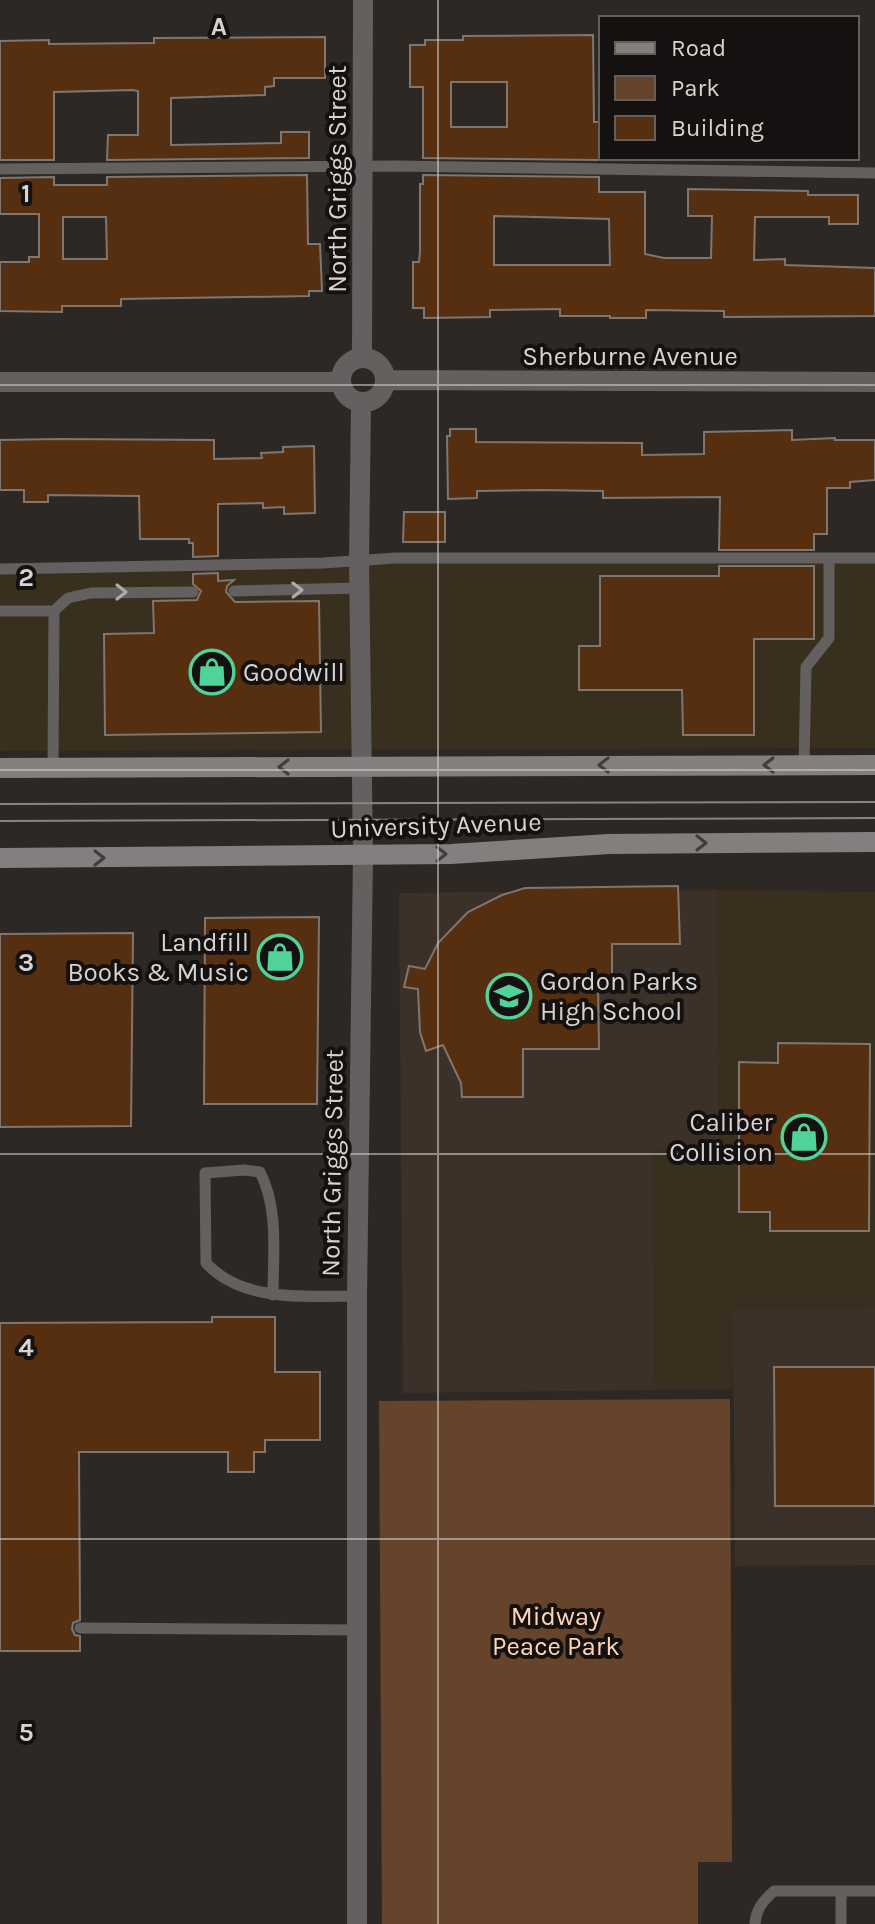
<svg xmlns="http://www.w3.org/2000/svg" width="875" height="1924" font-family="Karla,sans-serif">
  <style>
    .commercial { fill: #392f1f }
    .built { fill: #3c3129 }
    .green { fill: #66432b }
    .building { fill: #562e10; stroke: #7e7671; stroke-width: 2; fill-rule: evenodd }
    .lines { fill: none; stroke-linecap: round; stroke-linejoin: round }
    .lane { stroke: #646060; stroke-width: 11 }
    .street { stroke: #646060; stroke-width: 20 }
    .secondary { stroke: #857e7f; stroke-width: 20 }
    .tram { stroke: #898481; stroke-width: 2 }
    .oneway { stroke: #afaba9 }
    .oneway2 { stroke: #413d3c }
    .grid { fill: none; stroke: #d7d3d1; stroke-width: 2; stroke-opacity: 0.55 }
    .labels { text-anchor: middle; stroke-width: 8; stroke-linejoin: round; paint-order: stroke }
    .street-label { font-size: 26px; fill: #d7d3d1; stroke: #141110 }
    .poi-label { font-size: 26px; fill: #d7d3d1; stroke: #141110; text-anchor: start }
    .park-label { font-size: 26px; fill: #ffd4b8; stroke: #141110 }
    .grid-label { font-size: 26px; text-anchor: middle; font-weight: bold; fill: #d7d3d1; stroke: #141110; stroke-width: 8; stroke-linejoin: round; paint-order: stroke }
  </style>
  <rect width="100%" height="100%" fill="#2e2824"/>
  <!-- commercial -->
  <path class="commercial" d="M875,558V748L0,751V567Z
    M717,890L875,892V1309L734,1310V1389L655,1390L653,1151L720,1150Z"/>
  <!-- built -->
  <path class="built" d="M717,890L720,1150L653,1151L655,1390L403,1393L399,893Z
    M875,1309V1565L735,1566L733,1310Z"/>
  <!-- green -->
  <path class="green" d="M730,1399L732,1862H698V1924H382L379,1401Z"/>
  <!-- building -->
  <path class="building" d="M593,35L594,122H599V160L423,158V87H410V45H425V40H463V36ZM451,82H507V127H451Z
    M325,37V78H274V86L265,87V95L171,98V145L281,143V132H309V158L107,160L108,135H138V91L133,90L54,92V160H0V41L49,40V44L154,43V38Z
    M307,175L308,244H320L322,291H309V296L121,299V306H62V312L0,311V262H29V257H39V214H0V178L54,177V185H107V177ZM63,217H106L107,259H63Z
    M423,175L599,177V192H645V254L664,258H711L712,216H688V189L808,191V195H858V224H829V217H755L754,260L785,259V265L875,268V316L724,317V311L646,310V318H610V316H560V309L490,310V317L424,318V308H413V262H419L420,252V184H423ZM494,216L609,219L610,265H494Z
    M450,429H476V442L642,443V455L704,454V432L792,430V440L835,438V440H875V480L850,482V488H827V534H814V550H719L720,497L603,498V491L542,490L477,491V498L448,499L447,436H450Z
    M58,439L214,440V459L262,458L261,453L283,452V447L314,446L315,513L284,514V507L263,508V503L218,504V556L193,557V543H189V539H140L139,496L48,495V502H24V490H0V440Z
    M404,512H445V542H403Z
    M719,566H814V639H754V735H683L682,690H579V646H600V576H719Z
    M218,573V581L234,580L227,586L226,592L235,602L319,601L321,732L105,735L104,634L154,633L153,601L197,600L201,591L193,584V574Z
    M678,886L680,944H612V979H598L599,1049H523V1097H462L461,1083L443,1045L426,1051L420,1032L418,989L404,987L409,966L425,969L438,943L468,912L502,895L525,888Z
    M319,917L317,1104H204L205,918Z
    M133,933L131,1126L0,1127V934Z
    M778,1043L870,1044L869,1231H770V1212H739V1062L778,1063Z
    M212,1317H275V1372H320V1440H265V1452H254V1472H228V1452H79L80,1620L73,1623L72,1629L75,1635L80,1636V1651H0V1323L212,1322Z
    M774,1367H875V1506H775Z"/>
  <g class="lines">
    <!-- lane -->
    <path class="lane" d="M0,169L397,166L875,173
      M0,569L323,563L396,558H875
      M234,591L359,588
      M0,611H54L53,768
      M54,611L68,598L91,593L193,592
      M804,765L806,667L829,638V558
      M273,1295C273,1254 279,1209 260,1172L244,1170L205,1173L206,1263C243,1303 307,1296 357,1296
      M80,1628L358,1630
      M841,1891H875
      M755,1924C756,1909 763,1901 774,1891H841V1924"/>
    <!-- street -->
    <path class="street" d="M341 380a22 22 0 1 1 44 0a22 22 0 1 1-44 0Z
      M362,358L363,0
      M385,380L875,382
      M0,382H340
      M357,1924V1296L363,856L359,561L361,403"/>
    <!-- secondary -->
    <path class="secondary" d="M0,768L875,765
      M0,858L451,854L609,844L875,842"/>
    <!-- tram -->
    <path class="tram" d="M0,804L875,802
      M0,821L875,818"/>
  </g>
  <!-- one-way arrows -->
  <defs><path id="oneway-chevron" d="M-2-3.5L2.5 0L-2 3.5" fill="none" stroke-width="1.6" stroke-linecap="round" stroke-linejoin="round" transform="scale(2)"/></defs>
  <g class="oneway">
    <use href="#oneway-chevron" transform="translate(297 590) rotate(-1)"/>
    <use href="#oneway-chevron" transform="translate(121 592)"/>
  </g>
  <g class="oneway2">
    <use href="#oneway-chevron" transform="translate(604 765) rotate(180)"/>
    <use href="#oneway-chevron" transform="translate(769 765) rotate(180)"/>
    <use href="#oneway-chevron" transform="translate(284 767) rotate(180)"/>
    <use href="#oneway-chevron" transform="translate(701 843)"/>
    <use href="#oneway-chevron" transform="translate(441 854) rotate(-1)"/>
    <use href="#oneway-chevron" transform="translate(99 858)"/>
  </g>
  <!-- grid -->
  <path class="grid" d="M438,0V1924M0,385H875M0,770H875M0,1154H875M0,1539H875"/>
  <!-- icons -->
  <defs>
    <g id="shop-ring" transform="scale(2.3)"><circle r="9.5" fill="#141110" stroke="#4fd399" stroke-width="1.5"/><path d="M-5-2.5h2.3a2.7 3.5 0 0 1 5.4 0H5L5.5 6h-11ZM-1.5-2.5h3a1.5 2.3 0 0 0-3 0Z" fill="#4fd399"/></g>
    <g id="school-ring" transform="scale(2.3)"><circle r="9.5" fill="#141110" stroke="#4fd399" stroke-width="1.5"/><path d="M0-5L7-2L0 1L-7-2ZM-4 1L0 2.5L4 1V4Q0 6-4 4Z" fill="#4fd399"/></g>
  </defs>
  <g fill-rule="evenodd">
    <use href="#shop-ring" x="212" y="672"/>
    <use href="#shop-ring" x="280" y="957"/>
    <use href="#school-ring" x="509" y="996"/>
    <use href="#shop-ring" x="804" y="1137"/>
  </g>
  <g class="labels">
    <!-- street labels -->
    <g class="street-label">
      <text transform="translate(337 179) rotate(-90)" y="9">North Griggs Street</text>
      <text x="630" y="365">Sherburne Avenue</text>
      <text transform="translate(436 825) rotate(-2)" y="9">University Avenue</text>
      <text transform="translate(332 1163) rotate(-89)" y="9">North Griggs Street</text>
    </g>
    <!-- poi labels -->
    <g class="poi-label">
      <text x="243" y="681">Goodwill</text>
      <text x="249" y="951" text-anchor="end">Landfill<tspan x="249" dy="30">Books &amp; Music</tspan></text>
      <text x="540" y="990">Gordon Parks<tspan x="540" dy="30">High School</tspan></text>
      <text x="773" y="1131" text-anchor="end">Caliber<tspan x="773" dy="30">Collision</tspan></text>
    </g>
    <!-- park labels -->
    <g class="park-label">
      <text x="556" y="1625">Midway<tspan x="556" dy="30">Peace Park</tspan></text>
    </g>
  </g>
  <g class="grid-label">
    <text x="219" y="35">A</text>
    <text x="26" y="202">1</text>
    <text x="26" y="586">2</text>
    <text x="26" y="971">3</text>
    <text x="26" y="1356">4</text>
    <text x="26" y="1741">5</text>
  </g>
  <!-- legend -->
  <rect x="599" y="16" width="260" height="144" fill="#141110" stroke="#625f5d" stroke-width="2"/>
  <rect x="615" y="42" width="40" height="12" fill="#857e7f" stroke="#625f5d" stroke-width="2"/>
  <text x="671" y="56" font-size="24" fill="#d7d3d1">Road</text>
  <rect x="615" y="76" width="40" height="24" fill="#66432b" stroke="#625f5d" stroke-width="2"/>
  <text x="671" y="96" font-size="24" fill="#d7d3d1">Park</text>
  <rect x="615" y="116" width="40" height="24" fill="#562e10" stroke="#625f5d" stroke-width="2"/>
  <text x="671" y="136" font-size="24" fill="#d7d3d1">Building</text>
</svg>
